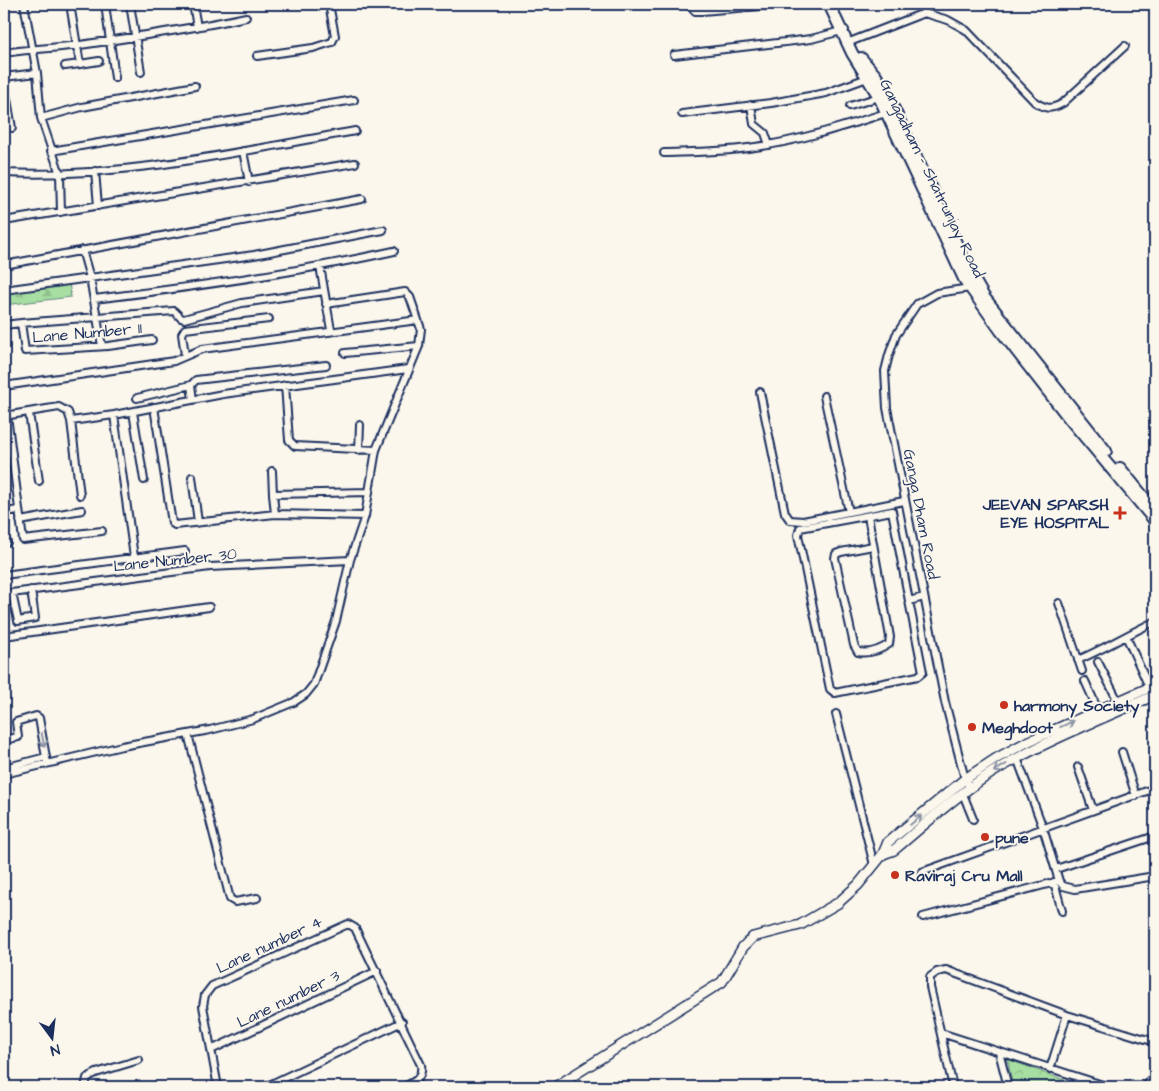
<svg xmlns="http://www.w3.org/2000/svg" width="1159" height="1091" font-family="'Architects Daughter',sans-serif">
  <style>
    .forest { fill: url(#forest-firs); stroke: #618680 }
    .park { fill: url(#park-crowns); stroke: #618680 }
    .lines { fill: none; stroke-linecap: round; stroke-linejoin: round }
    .minor-casing { stroke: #1b2f5e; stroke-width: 10 }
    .secondary-casing { stroke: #1b2f5e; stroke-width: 12 }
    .primary-casing { stroke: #1b2f5e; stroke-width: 14 }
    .minor { stroke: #fbf7ec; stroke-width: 6 }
    .secondary { stroke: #fbf7ec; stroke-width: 9 }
    .primary { stroke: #fbf7ec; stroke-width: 10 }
    .oneway { stroke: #8b93a5 }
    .poi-dot { fill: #c8321e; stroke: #fbf7ec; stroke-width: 2 }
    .labels { text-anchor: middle; stroke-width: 4; stroke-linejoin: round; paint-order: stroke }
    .street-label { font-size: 16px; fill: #1b2f5e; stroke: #fbf7ec }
    .poi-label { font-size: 16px; font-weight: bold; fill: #1b2f5e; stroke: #fbf7ec; text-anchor: start }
  </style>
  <defs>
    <pattern id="forest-firs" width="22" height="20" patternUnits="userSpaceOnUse" patternTransform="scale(1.25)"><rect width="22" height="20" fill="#a7dea1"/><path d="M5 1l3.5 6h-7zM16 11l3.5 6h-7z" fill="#8fbf8d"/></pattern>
    <pattern id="park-crowns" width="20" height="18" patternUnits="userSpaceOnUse" patternTransform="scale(1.25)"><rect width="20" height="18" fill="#a7dea1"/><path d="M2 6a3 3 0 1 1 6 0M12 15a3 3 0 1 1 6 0" fill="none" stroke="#8fbf8d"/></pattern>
  </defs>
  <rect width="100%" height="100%" fill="#fbf7ec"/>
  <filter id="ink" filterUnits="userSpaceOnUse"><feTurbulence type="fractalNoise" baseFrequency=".02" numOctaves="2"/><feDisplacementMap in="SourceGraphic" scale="10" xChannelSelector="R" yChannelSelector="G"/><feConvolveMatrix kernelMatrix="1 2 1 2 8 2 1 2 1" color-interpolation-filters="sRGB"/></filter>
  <g filter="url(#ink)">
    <!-- forest -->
    <path class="forest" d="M69,282L71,297L4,305V290Z"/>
    <!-- park -->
    <path class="park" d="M1007,1059L1070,1082L1066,1087H1013Z"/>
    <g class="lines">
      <!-- minor casing -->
      <g class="minor-casing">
        <path id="minor" d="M24,4L37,73L41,118
          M105,4L115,78
          M130,4L141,72
          M193,4L197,27
          M688,4L695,11H702L774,5
          M924,13L948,20L966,30L1035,102C1046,109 1051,110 1063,103L1125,46
          M847,43L924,13L921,4
          M4,53C29,49 55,48 80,45C136,37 191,29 246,17
          M674,55L811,39L845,30
          M257,56L313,48L332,42L335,36L329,4
          M80,64L99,61
          M65,66L80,64L70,4
          M4,77L37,73
          M4,82L12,128
          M751,105L754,124L765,133L769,145
          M850,106L879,97
          M682,114L771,103L826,93L870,77
          M51,151L354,100
          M243,151L249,182
          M664,153C692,152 720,152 748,148C796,142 842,127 889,112
          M95,171L98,206
          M4,173C120,179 241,151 355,131
          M61,212L60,174L41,118L82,107L195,86
          M4,221L355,163
          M82,250L90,278L102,346
          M4,265L362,199
          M320,266L331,330
          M4,290L254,255L383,230
          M94,299C195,287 295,273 394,251
          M4,325L21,323
          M152,340L108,346L25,351L21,323L174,311L181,318L184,319L242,303L324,291
          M345,353L419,346
          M185,355L182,334L185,329L269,319
          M285,385L289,440L295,446L376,450
          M4,386L174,361L202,349L418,320
          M760,392L785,513L790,520L803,521L904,501
          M824,396L849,512
          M137,398L191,385
          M193,400L191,385L196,380L326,365
          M154,407L172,523L175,525L275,514L365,516
          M133,412L144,480
          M29,413L39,481
          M114,415L134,557
          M4,416L59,407L68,412L71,421L114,415L223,394L408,369
          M7,416L23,540L102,531
          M71,421L80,495
          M359,450L360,425
          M4,454L12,453
          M272,471L273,494
          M192,477L198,522
          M4,512L19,510
          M275,514L273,494L369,492
          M868,516L890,637L889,644C879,651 870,654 858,652L854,645L835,558L836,554L841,552L873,546
          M20,521L82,510
          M4,543L7,542
          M4,575L185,551
          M12,593L18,621L35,618L31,590
          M4,594L210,567L350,560
          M909,601L892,511L800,528L798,535L830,689L835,693L918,676L923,672L909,601L924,597
          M1059,603L1082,671
          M4,636L209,607
          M1126,636L1149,687
          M1078,660C1104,649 1128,634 1154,622L1155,624
          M1098,662L1118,701
          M1085,681L1098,710
          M836,714L874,865
          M188,734L230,899L235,902L257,898
          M4,740L18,737L16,722L36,716L39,718L47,763
          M1122,752L1136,796
          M1017,758L1043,828L1059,881
          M1078,767L1093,810
          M4,768L46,757
          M4,774L122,746L210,730L253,719L294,702L306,694L314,684L336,621L350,560L365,516L376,450L419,346L421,329L410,297L405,292L326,304
          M970,788L965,779L945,702L887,408L885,371L889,355L896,335L917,304L937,293L970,288
          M963,794L973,819
          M1056,869L1155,836
          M922,872L1155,788
          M1054,882L1062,911
          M923,917L1059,881L1063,886L1075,889L1155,876
          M941,1033L1109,1087
          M211,1050L377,971
          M999,1052L1008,1087
          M1050,1069L1067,1015
          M85,1087L87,1078L96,1073L139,1060
          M218,1087L203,1006L205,995L212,986L348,924L355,928L421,1065C423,1079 414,1082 403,1087
          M265,1087L402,1022
          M953,1087L930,987V977L937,972L946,970L1067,1015L1155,1042
          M1072,1087L1079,1079
          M1145,1087L1155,1074"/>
      </g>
      <!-- secondary casing -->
      <g class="secondary-casing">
        <path id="secondary" d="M883,854L894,850C929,821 964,788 1003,766C1052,738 1104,718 1155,695
          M555,1087L722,982L743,947L753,937L800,925L838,903L858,885L883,854L888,842L965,779L997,758L1027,742L1155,685"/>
      </g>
      <!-- primary casing -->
      <g class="primary-casing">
        <path id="primary" d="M829,4L852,53L879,97L964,279L1001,331L1068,417L1155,521
          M861,58L876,76L887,94L969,271L984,297L1106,451
          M1120,468L1155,511"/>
      </g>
      <!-- minor -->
      <use href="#minor" class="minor"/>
      <!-- secondary -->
      <use href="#secondary" class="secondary"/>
      <!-- primary -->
      <use href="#primary" class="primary"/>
    </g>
    <!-- one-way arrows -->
    <defs><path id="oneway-shaft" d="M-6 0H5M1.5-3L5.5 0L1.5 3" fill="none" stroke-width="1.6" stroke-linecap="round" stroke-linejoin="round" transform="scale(1.25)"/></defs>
    <g class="oneway">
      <use href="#oneway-shaft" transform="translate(1067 724) rotate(-24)"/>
      <use href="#oneway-shaft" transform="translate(43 740) rotate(79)"/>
      <use href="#oneway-shaft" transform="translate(1000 768) rotate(149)"/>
      <use href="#oneway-shaft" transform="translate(916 820) rotate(-40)"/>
    </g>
  </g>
  <!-- markers -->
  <g class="poi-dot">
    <path d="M1117.5 505.5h5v5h5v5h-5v5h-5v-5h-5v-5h5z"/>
    <circle cx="1004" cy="705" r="5"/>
    <circle cx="972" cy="727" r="5"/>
    <circle cx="985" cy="837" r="5"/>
    <circle cx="895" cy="875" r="5"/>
  </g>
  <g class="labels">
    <!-- street labels -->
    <g class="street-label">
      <text transform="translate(933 178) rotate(64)" y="6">Gangadham - Shatrunjay Road</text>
      <text transform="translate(87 332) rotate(-5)" y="6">Lane Number 11</text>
      <text transform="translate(922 514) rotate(79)" y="6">Ganga Dham Road</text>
      <text transform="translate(175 559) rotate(-6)" y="6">Lane Number 30</text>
      <text transform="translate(269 944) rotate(-25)" y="6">Lane number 4</text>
      <text transform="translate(288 998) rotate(-26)" y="6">Lane number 3</text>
    </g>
    <!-- poi labels -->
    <g class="poi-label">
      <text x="1109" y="510" text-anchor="end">JEEVAN SPARSH<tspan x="1109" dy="18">EYE HOSPITAL</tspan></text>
      <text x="1014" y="711">harmony Society</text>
      <text x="982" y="733">Meghdoot</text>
      <text x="995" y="843">pune</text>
      <text x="905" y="881">Raviraj Cru Mall</text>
    </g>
  </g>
  <!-- margin -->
  <rect width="1159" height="1091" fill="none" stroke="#fbf7ec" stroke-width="20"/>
  <rect x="10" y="10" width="1139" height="1071" fill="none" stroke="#1b2f5e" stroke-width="2" filter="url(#ink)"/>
  <!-- north arrow -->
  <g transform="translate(52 1038) rotate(165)" stroke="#fbf7ec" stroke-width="4" paint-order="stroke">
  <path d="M0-4L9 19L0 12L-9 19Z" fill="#1b2f5e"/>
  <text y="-8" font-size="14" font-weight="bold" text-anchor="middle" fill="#1b2f5e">N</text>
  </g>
</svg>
